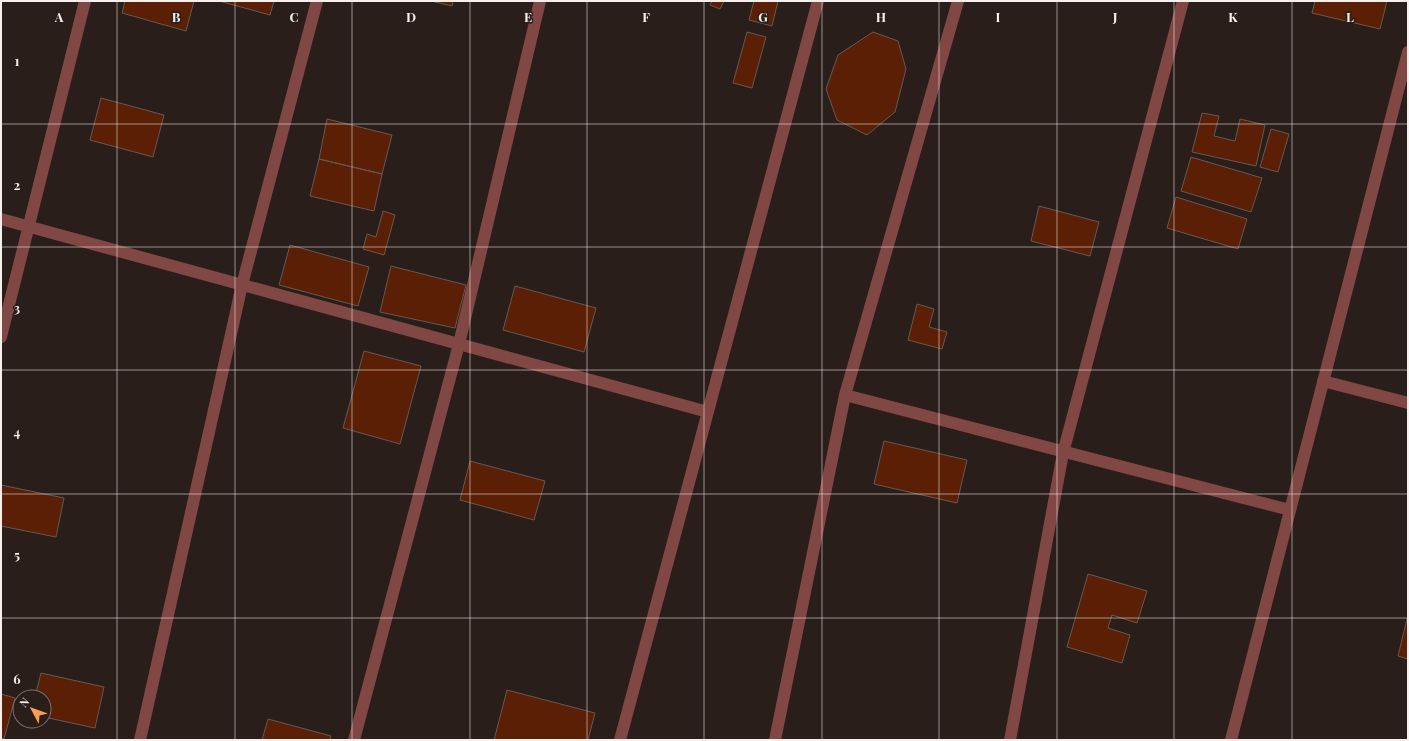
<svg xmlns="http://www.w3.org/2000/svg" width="1409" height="741" font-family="'Playfair Display',serif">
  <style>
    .building { fill: #5a1f04; stroke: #665954 }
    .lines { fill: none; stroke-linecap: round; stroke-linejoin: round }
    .minor { stroke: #814744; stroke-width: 12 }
    .grid { fill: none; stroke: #f7efec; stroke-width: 1; stroke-opacity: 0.55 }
    .grid-label { font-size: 13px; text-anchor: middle; font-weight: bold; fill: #f7efec; stroke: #291e1a; stroke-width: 3; stroke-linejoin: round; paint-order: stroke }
  </style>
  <rect width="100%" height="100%" fill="#291e1a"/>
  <!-- building -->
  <path class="building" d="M125,1H194L186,31L122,13Z
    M219,1H274L270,15Z
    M431,1H453L452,6Z
    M712,1H724L720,9L710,5Z
    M754,1H778L772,26L749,20Z
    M1315,1H1387L1380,29L1312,13Z
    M747,32L766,37L752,88L733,83Z
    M873,32L898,41L906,69L895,112L867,135L837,120L826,89L838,55Z
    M101,98L164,115L153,157L90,140Z
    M1202,113L1219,116L1214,136L1235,141L1240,119L1265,125L1256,166L1192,152Z
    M327,119L392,135L382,174L319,159Z
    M1271,129L1289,134L1278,172L1260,167Z
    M1191,157L1262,178L1251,212L1181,191Z
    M319,159L382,174L374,211L310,196Z
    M1176,197L1247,219L1238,249L1167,228Z
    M1039,206L1099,222L1090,256L1031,241Z
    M383,211L395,215L384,255L363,249L367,234L376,237Z
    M290,245L369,267L358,306L279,285Z
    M391,266L466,285L455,328L380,312Z
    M515,286L596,308L584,352L503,330Z
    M917,304L934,309L929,327L947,332L942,349L908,340Z
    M364,351L421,366L400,444L343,428Z
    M884,441L967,460L957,503L874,484Z
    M470,461L545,481L534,520L460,500Z
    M1,485L64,498L56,537L1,526Z
    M1088,574L1147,591L1137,623L1112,615L1108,628L1130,635L1122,663L1067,647Z
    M1408,615V659L1398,656Z
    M41,673L104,687L95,728L44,717V697H35Z
    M507,690L595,713L588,740H494Z
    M1,694L15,698L4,739L1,738Z
    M268,719L331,736L330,740H262Z"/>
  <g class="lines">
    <!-- minor -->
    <path class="minor" d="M1,219L708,412
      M1,337L85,1
      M1323,381L1408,403
      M845,395L1290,510
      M140,740L242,285L317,1
      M354,740L459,344L540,1
      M620,740L818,1
      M775,740L845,395L958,1
      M1010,740L1063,453L1183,1
      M1231,740L1408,52"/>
  </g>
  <!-- grid -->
  <path class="grid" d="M117,1V740M235,1V740M352,1V740M470,1V740M587,1V740M704,1V740M822,1V740M939,1V740M1057,1V740M1174,1V740M1292,1V740M1,124H1408M1,247H1408M1,370H1408M1,494H1408M1,618H1408"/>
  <g class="grid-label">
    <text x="59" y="22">A</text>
    <text x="176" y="22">B</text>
    <text x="294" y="22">C</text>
    <text x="411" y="22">D</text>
    <text x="528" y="22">E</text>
    <text x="646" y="22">F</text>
    <text x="763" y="22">G</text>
    <text x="881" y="22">H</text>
    <text x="998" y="22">I</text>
    <text x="1115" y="22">J</text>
    <text x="1233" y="22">K</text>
    <text x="1350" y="22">L</text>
    <text x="17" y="66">1</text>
    <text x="17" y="190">2</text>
    <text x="17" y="313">3</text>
    <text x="17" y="437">4</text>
    <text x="17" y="560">5</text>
    <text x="17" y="684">6</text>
  </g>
  <!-- border -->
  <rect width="1409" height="741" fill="none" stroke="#f7efec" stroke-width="4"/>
  <!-- north arrow -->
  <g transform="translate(32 709) rotate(311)"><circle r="19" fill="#291e1a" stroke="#7b726e"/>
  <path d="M0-3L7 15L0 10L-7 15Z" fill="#fc9e52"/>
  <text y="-6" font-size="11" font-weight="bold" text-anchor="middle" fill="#f7efec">N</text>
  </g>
</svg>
